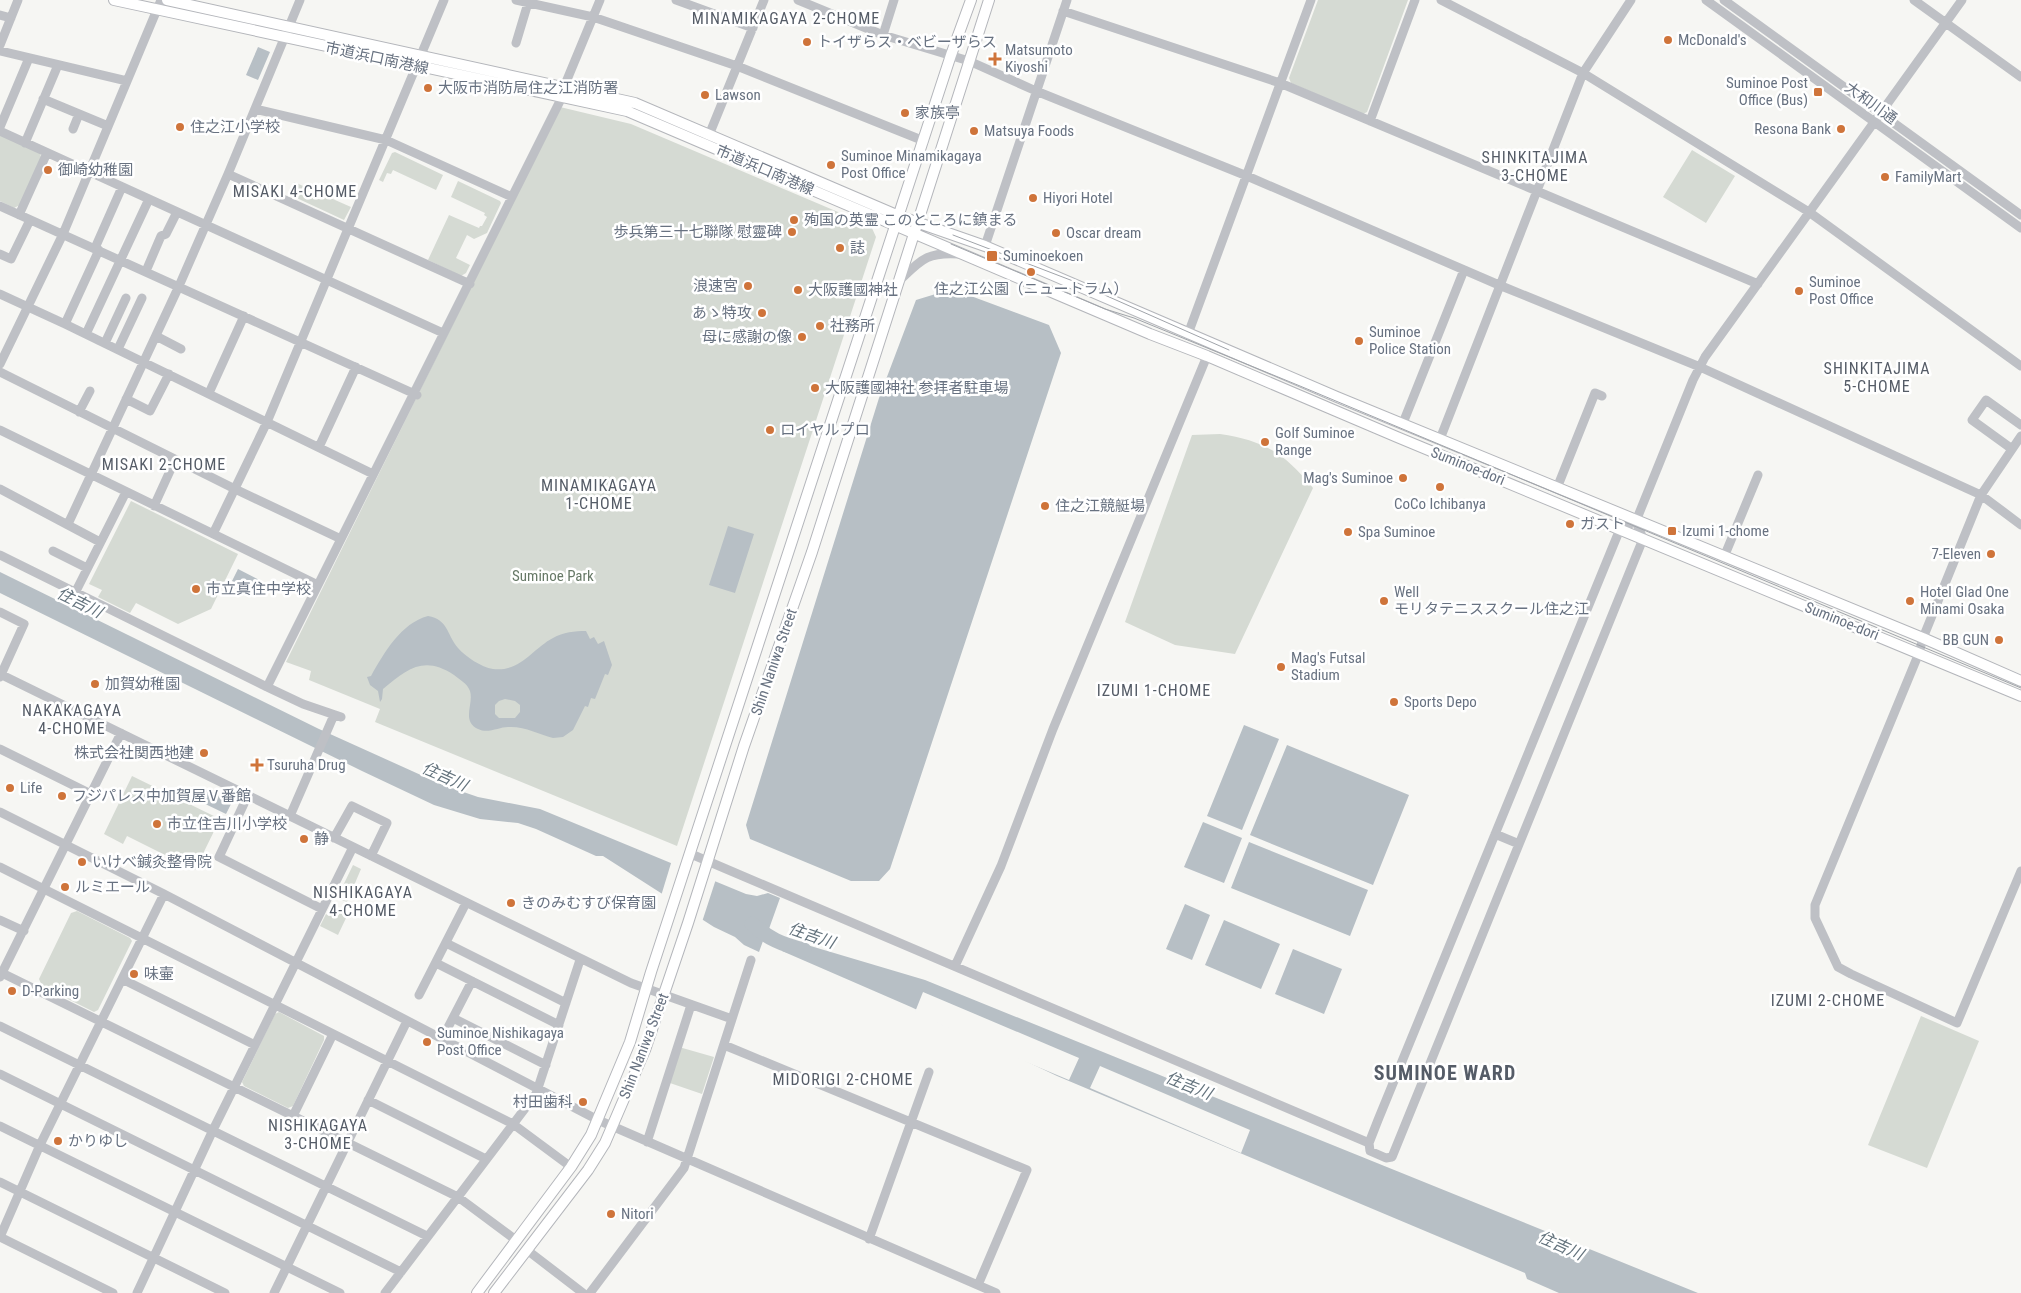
<svg xmlns="http://www.w3.org/2000/svg" width="2021" height="1293" font-family="'Roboto Condensed','Noto Sans JP',sans-serif">
  <style>
    .green { fill: #d5dad3 }
    .water { fill: #b7bfc5; fill-rule: evenodd }
    .pier { fill: #f6f6f3 }
    .lines { fill: none; stroke-linecap: round; stroke-linejoin: round }
    .river { stroke: #b7bfc5; stroke-width: 15 }
    .major-casing { stroke: #b4b6bb; stroke-width: 12 }
    .minor { stroke: #bec0c5; stroke-width: 9 }
    .major { stroke: #fff; stroke-width: 10 }
    .tram { stroke: #a0a4aa; stroke-width: 1 }
    .poi-dot { fill: #cf743a; stroke: #fff; stroke-width: 2 }
    .labels { text-anchor: middle; stroke-width: 5; stroke-linejoin: round; paint-order: stroke }
    .poi-label { font-size: 15px; fill: #687281; stroke: #fff; text-anchor: start }
    .street-label { font-size: 15px; fill: #687281; stroke: #fff }
    .park-label { font-size: 15px; fill: #677967; stroke: #fff }
    .neighbourhood-label { font-size: 16px; letter-spacing: 1px; fill: #555c67; stroke: #fff }
    .water-label { font-size: 16px; font-style: italic; fill: #64737d; stroke: #fff }
    .district-label { font-size: 20px; font-weight: bold; letter-spacing: 1px; fill: #555c67; stroke: #fff }
  </style>
  <rect width="100%" height="100%" fill="#f6f6f3"/>
  <!-- green -->
  <path class="green" d="M1318,0H1408L1367,112L1363,114L1291,83L1289,78Z
    M560,107L631,124L871,226L876,237L677,846L375,722L380,709L309,680L311,671L286,662Z
    M0,135L40,153L41,157L20,205L14,208L0,201Z
    M1692,150L1735,176L1706,223L1663,197Z
    M395,152L443,175L436,190L393,170L391,174L387,173L383,182L379,180L392,153Z
    M458,181L500,201L501,203L487,233L474,239L467,235L456,258L470,265L466,273L461,276L428,260L449,215L479,228L480,226H482L487,217L484,215L485,213L451,197Z
    M294,182L351,207L344,220L288,194Z
    M1220,434C1265,441 1284,453 1313,488L1235,654L1175,645L1125,622L1192,435Z
    M131,501L238,554L211,609L178,624L136,603L130,613L98,597L102,590L89,584Z
    M132,776L220,819L195,870L127,836L123,844L104,834Z
    M353,865L361,869L347,902L337,898Z
    M77,911L130,938L132,941L98,1010L94,1012L42,986L39,979L71,913Z
    M336,911L347,916L338,935L320,926L326,914L329,916Z
    M279,1012L324,1036V1040L293,1106L288,1108L244,1086L242,1082L275,1014Z
    M1921,1016L1979,1041L1927,1168L1868,1145Z
    M679,1047L714,1057L702,1094L667,1082Z"/>
  <!-- water -->
  <path class="water" d="M258,47L270,52L258,80L246,75Z
    M952,289L1049,325L1061,353L890,869L879,881H851L750,839L746,825L879,398L916,300Z
    M728,526L754,534L735,593L709,585Z
    M238,569L265,583L259,595L232,581Z
    M0,572L319,729L443,785L478,797L540,809L746,894L757,896L768,893L780,898L765,940L763,941L759,952L744,945L735,937L714,927L603,856H596L536,829L518,823L480,819L434,805L362,771L0,593Z
    M428,616C448,619 447,635 458,648C466,657 481,667 493,669C521,672 532,649 553,638C563,632 575,631 586,631L590,639L594,637L598,644L604,641L612,665L608,675L605,674L595,699L591,698L588,707L585,706L573,730L563,737L553,738C538,734 525,726 508,727C499,727 488,734 478,729C461,721 474,704 470,691C467,683 460,680 454,675C424,655 407,669 383,689L382,699L380,702L378,691L370,685L367,677L371,676C384,653 401,623 428,616ZM505,699L515,701L520,705V712L515,718H499L495,714V705L499,701Z
    M1244,725L1279,739L1242,830L1207,816Z
    M1287,745L1409,795L1373,885L1250,835Z
    M205,789L232,802L226,814L199,801Z
    M1203,822L1242,838L1224,883L1184,867Z
    M1249,842L1368,890L1350,936L1231,888Z
    M1185,904L1210,915L1192,960L1166,949Z
    M1224,920L1280,944L1261,989L1205,965Z
    M787,939L925,980L1698,1293H1559L1527,1279L1525,1273L1057,1076L911,1007L782,951Z
    M1293,949L1342,969L1324,1014L1275,994Z"/>
  <!-- pier -->
  <path class="pier" d="M672,860L716,879L702,922L661,896Z
    M923,992L1079,1058L1069,1080L976,1041L915,1012Z
    M1100,1066L1250,1130L1241,1153L1090,1088Z"/>
  <g class="lines">
    <!-- river -->
    <path class="river" d="M752,924C769,939 781,944 804,950"/>
    <!-- major casing -->
    <g class="major-casing">
      <path id="major" d="M114,0L627,111L1150,334L1207,356L1397,437L2021,696
        M167,0L635,103L899,216L985,246L1337,397L1923,638L2021,681
        M477,1293L571,1167L591,1135L630,1042L651,972L951,55L971,0
        M494,1293L588,1170L605,1143L645,1050L688,923L744,746L812,552L989,0"/>
    </g>
    <!-- minor -->
    <path class="minor" d="M516,0L593,17L737,66L924,141
      M676,0L753,28
      M798,0L883,35L969,61L1036,91L1247,176L1499,285L1700,367L1981,495L2021,525
      M1441,0L1583,73L1809,212L2021,366
      M1706,0L2021,228
      M1724,0L2021,215
      M1914,0L2021,77
      M1063,11L1280,83L1758,284
      M0,15L11,18
      M883,35L894,0
      M516,43L528,3
      M0,45L18,0
      M0,51L127,81
      M564,87L600,0
      M43,99L108,126
      M255,109L386,140L512,197
      M1370,121L1415,0
      M0,127L29,58
      M73,129L79,114
      M0,131L443,333
      M707,140L764,0
      M25,143L58,65
      M228,174L470,284
      M0,206L417,395
      M19,215L47,153
      M985,246L1067,0
      M95,248L122,187
      M0,254L11,259L30,220
      M146,271L161,236L166,234L177,212
      M900,280C922,259 927,252 959,254
      M0,294L65,324L373,474
      M65,324L99,250
      M86,334L149,199
      M1188,334L1311,0
      M156,336L181,349
      M105,343L126,298
      M118,349L142,298
      M0,364L63,234L161,0
      M0,372L235,489L341,539
      M209,393L244,316
      M126,399L150,411L169,374
      M79,412L90,391
      M1403,423L1464,270
      M0,430L318,585
      M2021,436L1981,495L1923,638L1919,653L1815,905V918L1838,967L1851,974L1957,1023L2021,871
      M1440,439L1583,73L1631,0
      M319,447L356,367
      M2012,449L1972,420L1986,400L2021,425
      M1557,488L1595,393L1602,396
      M0,489L100,542
      M154,506L175,460
      M1636,521L1643,539L1392,1157L1386,1158L1370,1151L1369,1143L1378,1120L1620,529L1636,521L1693,380L1705,357L1962,0
      M68,524L179,286L228,174L300,0
      M213,534L267,422L444,0
      M53,551L87,568
      M0,555L267,687L303,704L341,717
      M1724,557L1758,475
      M75,593L126,492
      M0,612L24,624L0,677
      M0,674L631,983L732,1019
      M267,687L562,97
      M0,749L91,794
      M248,795L219,857L322,909
      M0,812L164,894L598,1120L996,1293
      M290,816L334,715
      M1495,834L1519,844
      M334,838L352,806L387,823L371,856
      M691,854L1369,1143
      M0,867L513,1124L571,1167
      M0,920L24,931
      M446,943L566,1003
      M436,963L559,1025
      M955,966L1001,866L1053,729L1207,356
      M0,972L458,1197L516,1240
      M0,977L121,733
      M122,979L255,1045
      M419,995L466,903
      M453,1018L546,1065
      M0,1026L427,1236
      M442,1039L472,981
      M724,1045L1027,1170L978,1285
      M0,1074L401,1272
      M368,1100L486,1159
      M293,1116L333,1034
      M0,1126L340,1293
      M647,1142L691,1005
      M0,1182L225,1293
      M0,1237L40,1145L164,894
      M0,1237L113,1293
      M869,1239L929,1072
      M527,1250L583,1293
      M137,1293L213,1130L353,847
      M274,1293L407,1021
      M385,1293L536,1094L580,960
      M590,1293L684,1168L751,960"/>
    <!-- major -->
    <use href="#major" class="major"/>
    <!-- tram -->
    <path class="tram" d="M953,235L1073,281L1229,350
      M951,244L1105,309L1134,318L1300,386L2021,688"/>
  </g>
  <!-- markers -->
  <g class="poi-dot">
    <circle cx="1668" cy="40" r="5"/>
    <circle cx="807" cy="42" r="5"/>
    <path d="M992.5 51.5h5v5h5v5h-5v5h-5v-5h-5v-5h5z"/>
    <circle cx="428" cy="88" r="5"/>
    <rect x="1813" y="87" width="10" height="10" rx="2.5"/>
    <circle cx="705" cy="95" r="5"/>
    <circle cx="905" cy="113" r="5"/>
    <circle cx="180" cy="127" r="5"/>
    <circle cx="1841" cy="129" r="5"/>
    <circle cx="974" cy="131" r="5"/>
    <circle cx="831" cy="165" r="5"/>
    <circle cx="48" cy="170" r="5"/>
    <circle cx="1885" cy="177" r="5"/>
    <circle cx="1033" cy="198" r="5"/>
    <circle cx="794" cy="220" r="5"/>
    <circle cx="792" cy="232" r="5"/>
    <circle cx="1056" cy="233" r="5"/>
    <circle cx="840" cy="248" r="5"/>
    <rect x="986" y="250" width="12" height="12" rx="2.5"/>
    <circle cx="1031" cy="272" r="5"/>
    <circle cx="748" cy="286" r="5"/>
    <circle cx="798" cy="290" r="5"/>
    <circle cx="1799" cy="291" r="5"/>
    <circle cx="762" cy="313" r="5"/>
    <circle cx="820" cy="326" r="5"/>
    <circle cx="802" cy="337" r="5"/>
    <circle cx="1359" cy="341" r="5"/>
    <circle cx="815" cy="388" r="5"/>
    <circle cx="770" cy="430" r="5"/>
    <circle cx="1265" cy="442" r="5"/>
    <circle cx="1403" cy="478" r="5"/>
    <circle cx="1440" cy="487" r="5"/>
    <circle cx="1045" cy="506" r="5"/>
    <circle cx="1570" cy="524" r="5"/>
    <rect x="1667" y="526" width="10" height="10" rx="2.5"/>
    <circle cx="1348" cy="532" r="5"/>
    <circle cx="1991" cy="554" r="5"/>
    <circle cx="196" cy="589" r="5"/>
    <circle cx="1384" cy="601" r="5"/>
    <circle cx="1910" cy="601" r="5"/>
    <circle cx="1999" cy="640" r="5"/>
    <circle cx="1281" cy="667" r="5"/>
    <circle cx="95" cy="684" r="5"/>
    <circle cx="1394" cy="702" r="5"/>
    <circle cx="204" cy="753" r="5"/>
    <path d="M254.5 757.5h5v5h5v5h-5v5h-5v-5h-5v-5h5z"/>
    <circle cx="10" cy="788" r="5"/>
    <circle cx="62" cy="796" r="5"/>
    <circle cx="157" cy="824" r="5"/>
    <circle cx="304" cy="839" r="5"/>
    <circle cx="82" cy="862" r="5"/>
    <circle cx="65" cy="887" r="5"/>
    <circle cx="511" cy="903" r="5"/>
    <circle cx="134" cy="974" r="5"/>
    <circle cx="12" cy="991" r="5"/>
    <circle cx="427" cy="1042" r="5"/>
    <circle cx="583" cy="1102" r="5"/>
    <circle cx="58" cy="1141" r="5"/>
    <circle cx="611" cy="1214" r="5"/>
  </g>
  <g class="labels">
    <!-- poi labels -->
    <g class="poi-label">
      <text x="1678" y="45">McDonald's</text>
      <text x="817" y="47">トイザらス・ベビーザらス</text>
      <text x="1005" y="55">Matsumoto<tspan x="1005" dy="17">Kiyoshi</tspan></text>
      <text x="1808" y="88" text-anchor="end">Suminoe Post<tspan x="1808" dy="17">Office (Bus)</tspan></text>
      <text x="438" y="93">大阪市消防局住之江消防署</text>
      <text x="715" y="100">Lawson</text>
      <text x="915" y="118">家族亭</text>
      <text x="190" y="132">住之江小学校</text>
      <text x="1831" y="134" text-anchor="end">Resona Bank</text>
      <text x="984" y="136">Matsuya Foods</text>
      <text x="841" y="161">Suminoe Minamikagaya<tspan x="841" dy="17">Post Office</tspan></text>
      <text x="58" y="175">御崎幼稚園</text>
      <text x="1895" y="182">FamilyMart</text>
      <text x="1043" y="203">Hiyori Hotel</text>
      <text x="804" y="225">殉国の英霊 このところに鎮まる</text>
      <text x="782" y="237" text-anchor="end">歩兵第三十七聯隊 慰靈碑</text>
      <text x="1066" y="238">Oscar dream</text>
      <text x="850" y="253">誌</text>
      <text x="1003" y="261">Suminoekoen</text>
      <text x="1809" y="287">Suminoe<tspan x="1809" dy="17">Post Office</tspan></text>
      <text x="738" y="291" text-anchor="end">浪速宮</text>
      <text x="1031" y="294" text-anchor="middle">住之江公園（ニュートラム）</text>
      <text x="808" y="295">大阪護國神社</text>
      <text x="752" y="318" text-anchor="end">あゝ特攻</text>
      <text x="830" y="331">社務所</text>
      <text x="1369" y="337">Suminoe<tspan x="1369" dy="17">Police Station</tspan></text>
      <text x="792" y="342" text-anchor="end">母に感謝の像</text>
      <text x="825" y="393">大阪護國神社 参拝者駐車場</text>
      <text x="780" y="435">ロイヤルプロ</text>
      <text x="1275" y="438">Golf Suminoe<tspan x="1275" dy="17">Range</tspan></text>
      <text x="1393" y="483" text-anchor="end">Mag's Suminoe</text>
      <text x="1440" y="509" text-anchor="middle">CoCo Ichibanya</text>
      <text x="1055" y="511">住之江競艇場</text>
      <text x="1580" y="529">ガスト</text>
      <text x="1682" y="536">Izumi 1-chome</text>
      <text x="1358" y="537">Spa Suminoe</text>
      <text x="1981" y="559" text-anchor="end">7-Eleven</text>
      <text x="206" y="594">市立真住中学校</text>
      <text x="1394" y="597">Well<tspan x="1394" dy="17">モリタテニススクール住之江</tspan></text>
      <text x="1920" y="597">Hotel Glad One<tspan x="1920" dy="17">Minami Osaka</tspan></text>
      <text x="1989" y="645" text-anchor="end">BB GUN</text>
      <text x="1291" y="663">Mag's Futsal<tspan x="1291" dy="17">Stadium</tspan></text>
      <text x="105" y="689">加賀幼稚園</text>
      <text x="1404" y="707">Sports Depo</text>
      <text x="194" y="758" text-anchor="end">株式会社関西地建</text>
      <text x="267" y="770">Tsuruha Drug</text>
      <text x="20" y="793">Life</text>
      <text x="72" y="801">フジパレス中加賀屋Ⅴ番館</text>
      <text x="167" y="829">市立住吉川小学校</text>
      <text x="314" y="844">静</text>
      <text x="92" y="867">いけべ鍼灸整骨院</text>
      <text x="75" y="892">ルミエール</text>
      <text x="521" y="908">きのみむすび保育園</text>
      <text x="144" y="979">味壷</text>
      <text x="22" y="996">D-Parking</text>
      <text x="437" y="1038">Suminoe Nishikagaya<tspan x="437" dy="17">Post Office</tspan></text>
      <text x="573" y="1107" text-anchor="end">村田歯科</text>
      <text x="68" y="1146">かりゆし</text>
      <text x="621" y="1219">Nitori</text>
    </g>
    <!-- street labels -->
    <g class="street-label">
      <text transform="translate(377 58) rotate(12)" y="5">市道浜口南港線</text>
      <text transform="translate(1871 103) rotate(36)" y="5">大和川通</text>
      <text transform="translate(765 170) rotate(23)" y="5">市道浜口南港線</text>
      <text transform="translate(1468 466) rotate(22)" y="5">Suminoe-dori</text>
      <text transform="translate(1842 621) rotate(22)" y="5">Suminoe-dori</text>
      <text transform="translate(774 662) rotate(-71)" y="5">Shin Naniwa Street</text>
      <text transform="translate(644 1046) rotate(-69)" y="5">Shin Naniwa Street</text>
    </g>
    <!-- park labels -->
    <g class="park-label">
      <text x="553" y="581">Suminoe Park</text>
    </g>
    <!-- neighbourhood labels -->
    <g class="neighbourhood-label">
      <text x="786" y="24">MINAMIKAGAYA 2-CHOME</text>
      <text x="1535" y="163">SHINKITAJIMA<tspan x="1535" dy="18">3-CHOME</tspan></text>
      <text x="295" y="197">MISAKI 4-CHOME</text>
      <text x="1877" y="374">SHINKITAJIMA<tspan x="1877" dy="18">5-CHOME</tspan></text>
      <text x="164" y="470">MISAKI 2-CHOME</text>
      <text x="599" y="491">MINAMIKAGAYA<tspan x="599" dy="18">1-CHOME</tspan></text>
      <text x="1154" y="696">IZUMI 1-CHOME</text>
      <text x="72" y="716">NAKAKAGAYA<tspan x="72" dy="18">4-CHOME</tspan></text>
      <text x="363" y="898">NISHIKAGAYA<tspan x="363" dy="18">4-CHOME</tspan></text>
      <text x="1828" y="1006">IZUMI 2-CHOME</text>
      <text x="843" y="1085">MIDORIGI 2-CHOME</text>
      <text x="318" y="1131">NISHIKAGAYA<tspan x="318" dy="18">3-CHOME</tspan></text>
    </g>
    <!-- water labels -->
    <g class="water-label">
      <text transform="translate(80 602) rotate(26)" y="6">住吉川</text>
      <text transform="translate(445 776) rotate(24)" y="6">住吉川</text>
      <text transform="translate(812 935) rotate(19)" y="6">住吉川</text>
      <text transform="translate(1189 1085) rotate(22)" y="6">住吉川</text>
      <text transform="translate(1561 1245) rotate(24)" y="6">住吉川</text>
    </g>
    <!-- district labels -->
    <g class="district-label">
      <text x="1445" y="1080">SUMINOE WARD</text>
    </g>
  </g>
</svg>
